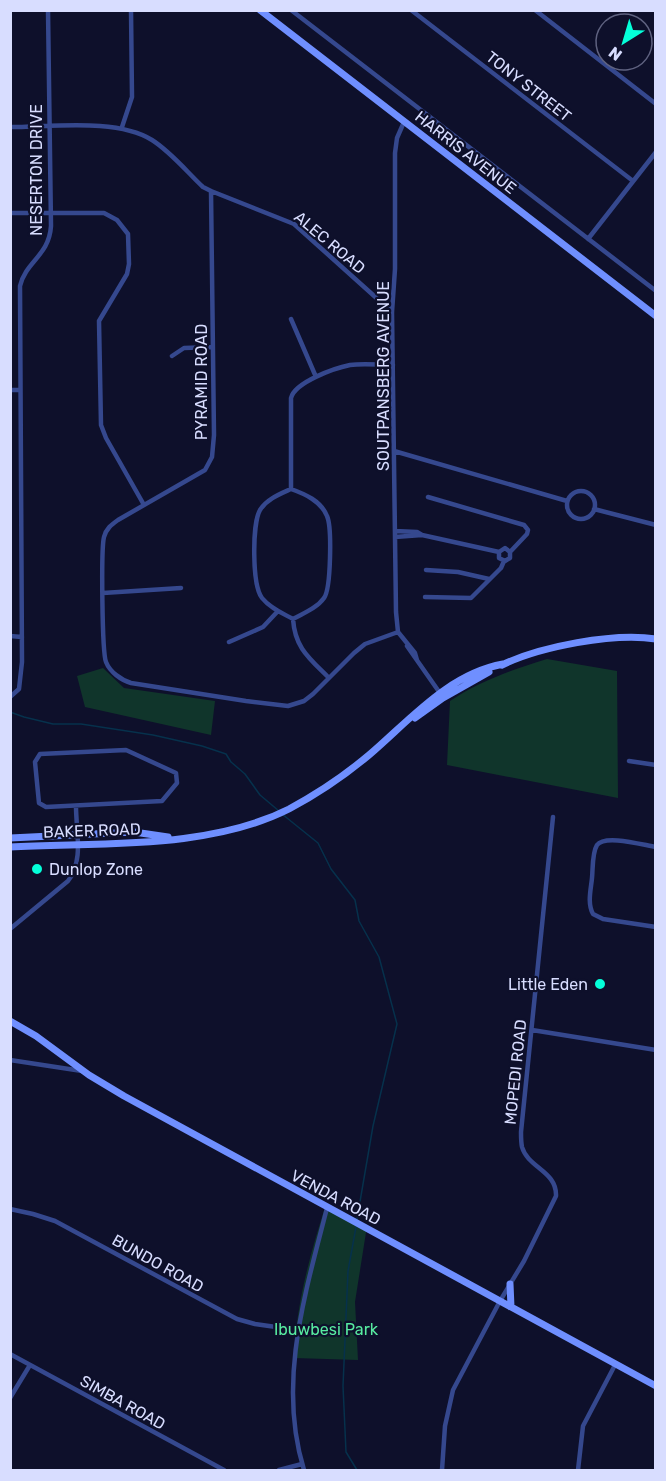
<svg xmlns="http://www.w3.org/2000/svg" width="666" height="1481" font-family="Rubik,sans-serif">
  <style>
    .green { fill: #10352b }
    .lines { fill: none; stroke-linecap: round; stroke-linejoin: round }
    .stream { stroke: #06314c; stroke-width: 1.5 }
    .street { stroke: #35488e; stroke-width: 4.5 }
    .secondary { stroke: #6f8fff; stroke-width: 7 }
    .poi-dot { fill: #04ffd9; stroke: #0e102b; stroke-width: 2 }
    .labels { text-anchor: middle; stroke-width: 4.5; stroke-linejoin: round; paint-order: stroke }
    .street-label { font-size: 16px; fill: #d8ddff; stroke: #0e102b }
    .poi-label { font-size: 16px; fill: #d8ddff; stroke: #0e102b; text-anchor: start }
    .park-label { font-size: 16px; fill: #58eba1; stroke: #0e102b }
  </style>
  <rect width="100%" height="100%" fill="#0e102b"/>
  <!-- green -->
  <path class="green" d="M547,659L617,671L618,798L447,765L450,701C480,681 514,669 547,659Z
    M103,668L124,688L215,701L211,735L85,707L77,676Z
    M326,1204L367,1226L355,1302L358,1360L294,1358C296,1304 310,1255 326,1204Z"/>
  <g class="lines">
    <!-- stream -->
    <path class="stream" d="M10,712L24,717L53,724H81L153,735L202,746L226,754L231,762L245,774L260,795L279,811
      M282,814L318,843L331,869L355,900L359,921L379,957L397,1024L373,1126L357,1219
      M356,1227L348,1271L343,1386L346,1452L357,1470"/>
    <!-- street -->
    <path class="street" d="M291,10L656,291
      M411,10L633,181
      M535,10L656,104
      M404,122L397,138L395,153V269L392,312L396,612L398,632L415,653L417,660
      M10,127C52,127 117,118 152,140C171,152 187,172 203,187L211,191L214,435L212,457L205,470L118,520C111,525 106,529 104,537C101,549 102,652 106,662C110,672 121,680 131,683L246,701L288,706L304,701L313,694L354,653L365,644L398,632
      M122,127L132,97L131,10
      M211,191L294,224L392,312
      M10,213H104L117,220L128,234L129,264L127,274L99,321L101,425L106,438L144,505
      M588,239L656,152
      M291,319L316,377
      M172,356L184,348L213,347
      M10,390H20
      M394,451L567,501
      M291,489V398C295,382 335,368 350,365C364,363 379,365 393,365
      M291,489C305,494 321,501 327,516C332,527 331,589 324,598C317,608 304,613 293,619
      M291,489C280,494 267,499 260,510C252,524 252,585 262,598C270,608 282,613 293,619
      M567 505a14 14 0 1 1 28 0a14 14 0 1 1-28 0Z
      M428,497L524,525L528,530L527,534L510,552
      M594,509L656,525
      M395,531L417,532L422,535L499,552L505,548L510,552V558L505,561L499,558V552
      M395,537L422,535
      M426,570L458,572L489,579
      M103,593L181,588
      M425,597L471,598L501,568L504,561
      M293,619C295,648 309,658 329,678
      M10,636L22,637
      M229,642L263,627L278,611
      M407,646L442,696
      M10,697L19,689L22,662L20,286C26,261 49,256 51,226L48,10
      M126,750L176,773L177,783L162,801L46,807L39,803L35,762L40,754Z
      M629,761L656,765
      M656,847C643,845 605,834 597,845C592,853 593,868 592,878C591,889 587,903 593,914L603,919L656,927
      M10,929L68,881C84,860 76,832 76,806
      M532,1030L656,1050
      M10,1060L82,1071
      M10,1209L33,1214L55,1221L237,1319L255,1324L297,1330
      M10,1354L224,1470
      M10,1398L30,1365
      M279,1470L302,1464
      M304,1470C277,1383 305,1294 327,1208
      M442,1470L445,1426L453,1390L500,1301L524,1261L556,1196C557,1171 528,1168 522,1147C521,1142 521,1137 521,1132L553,817
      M578,1470L583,1426L615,1365"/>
    <!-- secondary -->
    <path class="secondary" d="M260,10L656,316
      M502,665C539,647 614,632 656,639
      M415,718L443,698L489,672
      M10,838L134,832L168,837
      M10,847C100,842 208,850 289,809C317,794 344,776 369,755C409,721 448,674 503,664
      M10,1021L36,1036L89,1075L124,1096L656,1386
      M510,1284L511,1307"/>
  </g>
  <!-- markers -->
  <g class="poi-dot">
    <circle cx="37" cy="869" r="6"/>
    <circle cx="600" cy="984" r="6"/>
  </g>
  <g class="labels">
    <!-- street labels -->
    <g class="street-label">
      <text transform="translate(529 86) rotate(38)" y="6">TONY STREET</text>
      <text transform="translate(466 152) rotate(38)" y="6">HARRIS AVENUE</text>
      <text transform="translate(36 170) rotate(-90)" y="6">NESERTON DRIVE</text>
      <text transform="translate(330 242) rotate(40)" y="6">ALEC ROAD</text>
      <text transform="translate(383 376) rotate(-90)" y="6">SOUTPANSBERG AVENUE</text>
      <text transform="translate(201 382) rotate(-90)" y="6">PYRAMID ROAD</text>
      <text transform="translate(92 830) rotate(-2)" y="6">BAKER ROAD</text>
      <text transform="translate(515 1072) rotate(-84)" y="6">MOPEDI ROAD</text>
      <text transform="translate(336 1197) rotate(28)" y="6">VENDA ROAD</text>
      <text transform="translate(158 1263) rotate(29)" y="6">BUNDO ROAD</text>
      <text transform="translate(123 1402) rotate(29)" y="6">SIMBA ROAD</text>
    </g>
    <!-- poi labels -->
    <g class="poi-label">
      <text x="49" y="875">Dunlop Zone</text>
      <text x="588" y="990" text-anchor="end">Little Eden</text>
    </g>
    <!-- park labels -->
    <g class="park-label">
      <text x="326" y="1335">Ibuwbesi Park</text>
    </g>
  </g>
  <!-- border -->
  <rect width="666" height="1481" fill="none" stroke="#d8ddff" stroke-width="24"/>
  <!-- north arrow -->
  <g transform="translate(624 42) rotate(217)"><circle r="28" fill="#0e102b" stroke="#5f6280" stroke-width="1.5"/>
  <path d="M0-4.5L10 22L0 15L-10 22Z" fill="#04ffd9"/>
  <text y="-9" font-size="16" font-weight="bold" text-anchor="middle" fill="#d8ddff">N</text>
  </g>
</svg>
